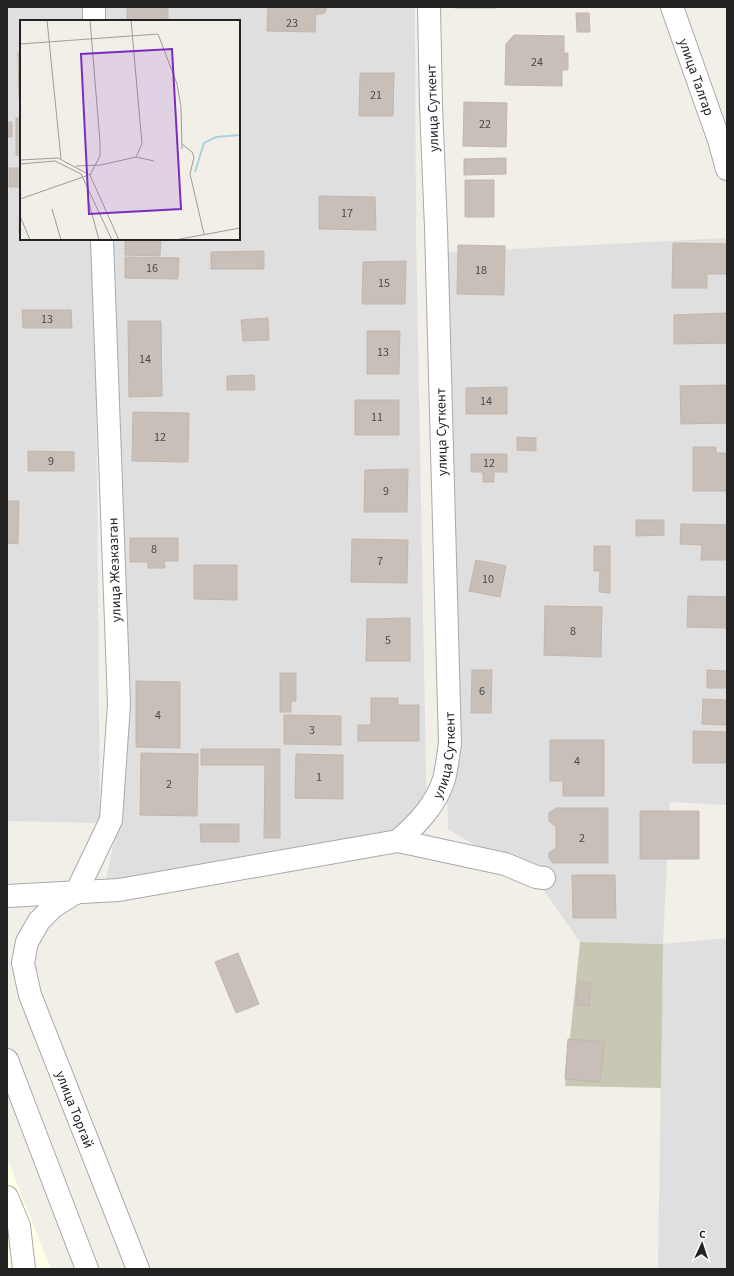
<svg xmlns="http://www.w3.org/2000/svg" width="734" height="1276" font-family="'Source Sans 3',sans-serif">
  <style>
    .residential { fill: #e0dfdf }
    .education { fill: #ffffe5 }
    .construction { fill: #c7c7b4 }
    .building { fill: #c7bfb8; stroke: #c4b6ab }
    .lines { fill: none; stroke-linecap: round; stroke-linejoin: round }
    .minor-casing { stroke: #a9a9a9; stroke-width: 24 }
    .minor { stroke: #fff; stroke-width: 22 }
    .labels { text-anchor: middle; stroke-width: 3.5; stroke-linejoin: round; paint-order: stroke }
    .number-label { font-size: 12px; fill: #4b4948 }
    .street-label { font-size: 14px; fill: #222; stroke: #fff }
    .inset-river { fill: none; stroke: #aad3df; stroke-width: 2 }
    .inset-road { fill: none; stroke: #9f9d99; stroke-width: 1 }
    .view { fill: #7b2cbf; fill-opacity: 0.15; stroke: #7b2cbf; stroke-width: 2 }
    .inset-edge { fill: none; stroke: #222; stroke-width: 2 }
  </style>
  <rect width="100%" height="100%" fill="#f2efe9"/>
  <!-- residential -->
  <path class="residential" d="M7,7H83L84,21H21V239H91L96,368L100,823L7,821Z
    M98,7H415L416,233L427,827L105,884L121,808L128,646L109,239H239V21H98Z
    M727,238V805L670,802L663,944L727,938V1269H658L663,944L580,942L540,885L448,829L435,253Z"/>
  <!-- education -->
  <path class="education" d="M7,1158L51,1269H7Z"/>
  <!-- construction -->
  <path class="construction" d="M580,942L663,944L661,1088L565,1086Z"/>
  <!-- building -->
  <path class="building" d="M127,7H168V21H127Z
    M268,7H326V11L323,14H316L315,32L267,31Z
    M455,7H496V8H455Z
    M576,13H589L590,32H577Z
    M514,35L564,36V53H568V70H562V86L505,85L506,44Z
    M18,52H21V98H19Z
    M360,73H394L393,116H359Z
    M464,102L507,103L506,147L463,146Z
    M16,118H21V155H16Z
    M7,122H12V137H7Z
    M506,158V174L464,175V159Z
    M9,168H21V187H9Z
    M465,180H494V217H465Z
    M20,194H21V233H19Z
    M319,196L375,197L376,230L319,229Z
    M125,239H161L160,256L125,255Z
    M673,243L727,244V274H707V288H672Z
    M458,245L505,246L504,295L457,294Z
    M264,251V269H211V252Z
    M125,257L179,258L178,279L125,278Z
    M406,261L405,304H362L363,262Z
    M22,310H71L72,328H23Z
    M727,313V343L674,344V315Z
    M268,318L269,340L243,341L241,320Z
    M128,321H161L162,396L129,397Z
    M367,331H400L399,374H367Z
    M254,375L255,390H227V376Z
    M727,385V423L681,424L680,386Z
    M507,387V414H466V388Z
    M355,400H399V435H355Z
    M133,412L189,413L188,462L132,461Z
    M517,437L536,438V451L517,450Z
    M693,447H716V453H727V497L726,491H693Z
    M28,451L74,452V471H28Z
    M471,454H507V472H494V482H483V472H471Z
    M408,469L407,512H364L365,470Z
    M7,501H19L18,544L7,543Z
    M636,520H664V535L636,536Z
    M681,524L727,525V560H701L702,545L680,544Z
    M130,538H178V561H164L165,568H148V562H130Z
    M352,539L408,540L407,583L351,582Z
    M594,546H610V593L599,592L600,571H594Z
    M476,560L506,566L500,597L469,591Z
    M194,565H237V600L194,599Z
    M688,596L727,597V628L687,627Z
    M545,606L602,607L601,657L544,655Z
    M410,618V661H366L367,619Z
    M472,670H492L491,713H471Z
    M707,670L727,671V688H707Z
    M280,673H296V701H291V712H280Z
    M136,681L180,682V748L136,747Z
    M371,698H398V705H419V741H358V725H371Z
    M703,699L727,700V725L702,724Z
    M284,715L341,716V745L284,744Z
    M693,731L727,732V763H693Z
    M550,740H604V796H563V781H550Z
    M201,749H280V838H264L265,765H201Z
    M141,753L198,754L197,816L140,815Z
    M296,754L343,755V799L295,798Z
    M556,808H608V863H553L549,858V853L556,848V827L549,821V813Z
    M640,811H699V859H640Z
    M200,824H239V842H201Z
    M572,875H615L616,918H573Z
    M238,953L259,1004L236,1013L215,962Z
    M578,982L591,983L589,1006L576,1005Z
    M568,1039L604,1042L600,1082L565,1079Z"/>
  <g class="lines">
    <!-- minor casing -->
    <g class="minor-casing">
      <g id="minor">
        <path d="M94,7V21"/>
        <path id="s1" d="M672,7L719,140L727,169"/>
        <path id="s2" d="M398,841C418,823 436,805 444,779C447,768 448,755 450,744L436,228L431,105L429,7"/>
        <path id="s3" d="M75,893L53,907L39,921L27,942L23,963L30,995L138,1269"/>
        <path d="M76,893L111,820L119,704L102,239"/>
        <path d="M7,896L119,890L398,841L505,864L536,877L544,878"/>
        <path d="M7,1060L87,1269"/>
        <path d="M7,1197L19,1226L24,1269"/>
      </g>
    </g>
    <!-- minor -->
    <use href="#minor" class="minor"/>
  </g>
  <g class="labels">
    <!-- number labels -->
    <g class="number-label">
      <text x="292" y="27">23</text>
      <text x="537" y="66">24</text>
      <text x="376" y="99">21</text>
      <text x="485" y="128">22</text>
      <text x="347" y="217">17</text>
      <text x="152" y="272">16</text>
      <text x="481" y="274">18</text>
      <text x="384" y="287">15</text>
      <text x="47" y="323">13</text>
      <text x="383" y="356">13</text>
      <text x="145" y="363">14</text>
      <text x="486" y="405">14</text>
      <text x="377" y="421">11</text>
      <text x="160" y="441">12</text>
      <text x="51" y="465">9</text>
      <text x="489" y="467">12</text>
      <text x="386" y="495">9</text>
      <text x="154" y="553">8</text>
      <text x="380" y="565">7</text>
      <text x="488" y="583">10</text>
      <text x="573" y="635">8</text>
      <text x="388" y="644">5</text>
      <text x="482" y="695">6</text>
      <text x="158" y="719">4</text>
      <text x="312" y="734">3</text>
      <text x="577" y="765">4</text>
      <text x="319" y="781">1</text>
      <text x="169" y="788">2</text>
      <text x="582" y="842">2</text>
    </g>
    <!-- street labels -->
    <g class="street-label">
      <text dy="5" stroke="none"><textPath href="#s1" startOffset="74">улица Талгар</textPath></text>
      <text transform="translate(432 108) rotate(-92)" y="5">улица Суткент</text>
      <text transform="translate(441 432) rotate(-91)" y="5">улица Суткент</text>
      <text transform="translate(114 570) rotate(-92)" y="5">улица Жезказган</text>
      <text dy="5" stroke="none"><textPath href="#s2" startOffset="102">улица Суткент</textPath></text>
      <text dy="5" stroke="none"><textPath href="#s3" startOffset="247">улица Торгай</textPath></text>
    </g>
  </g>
  <!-- overview -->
  <g transform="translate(20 20)">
    <rect width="220" height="220" fill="#f2efe9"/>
    <path class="inset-river" d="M175,152L184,123L196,117L220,115"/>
    <path class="inset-road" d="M27,0L41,139M70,0L80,122V136L70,155M111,0L122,124L116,137M0,24L138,14L157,64L161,87L162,129M162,124L172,132L174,137L170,154L184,214M0,140L38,138L70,155M0,144L35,141L61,154L92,220M56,146L81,145L116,137L134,141M70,155L99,220M0,179L66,156M69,183L79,220M32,189L41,220M0,196L10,220M155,220L220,208"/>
    <path class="view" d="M152,29L161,189L69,194L61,34Z"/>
    <rect width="220" height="220" class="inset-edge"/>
  </g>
  <!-- border -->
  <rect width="734" height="1276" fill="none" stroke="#222222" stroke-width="16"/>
  <!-- north arrow -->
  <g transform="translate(702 1244) rotate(3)" stroke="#ffffff" stroke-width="3" paint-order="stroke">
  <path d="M0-3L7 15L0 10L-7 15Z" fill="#222222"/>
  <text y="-6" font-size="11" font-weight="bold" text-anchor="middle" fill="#222222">С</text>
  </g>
</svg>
